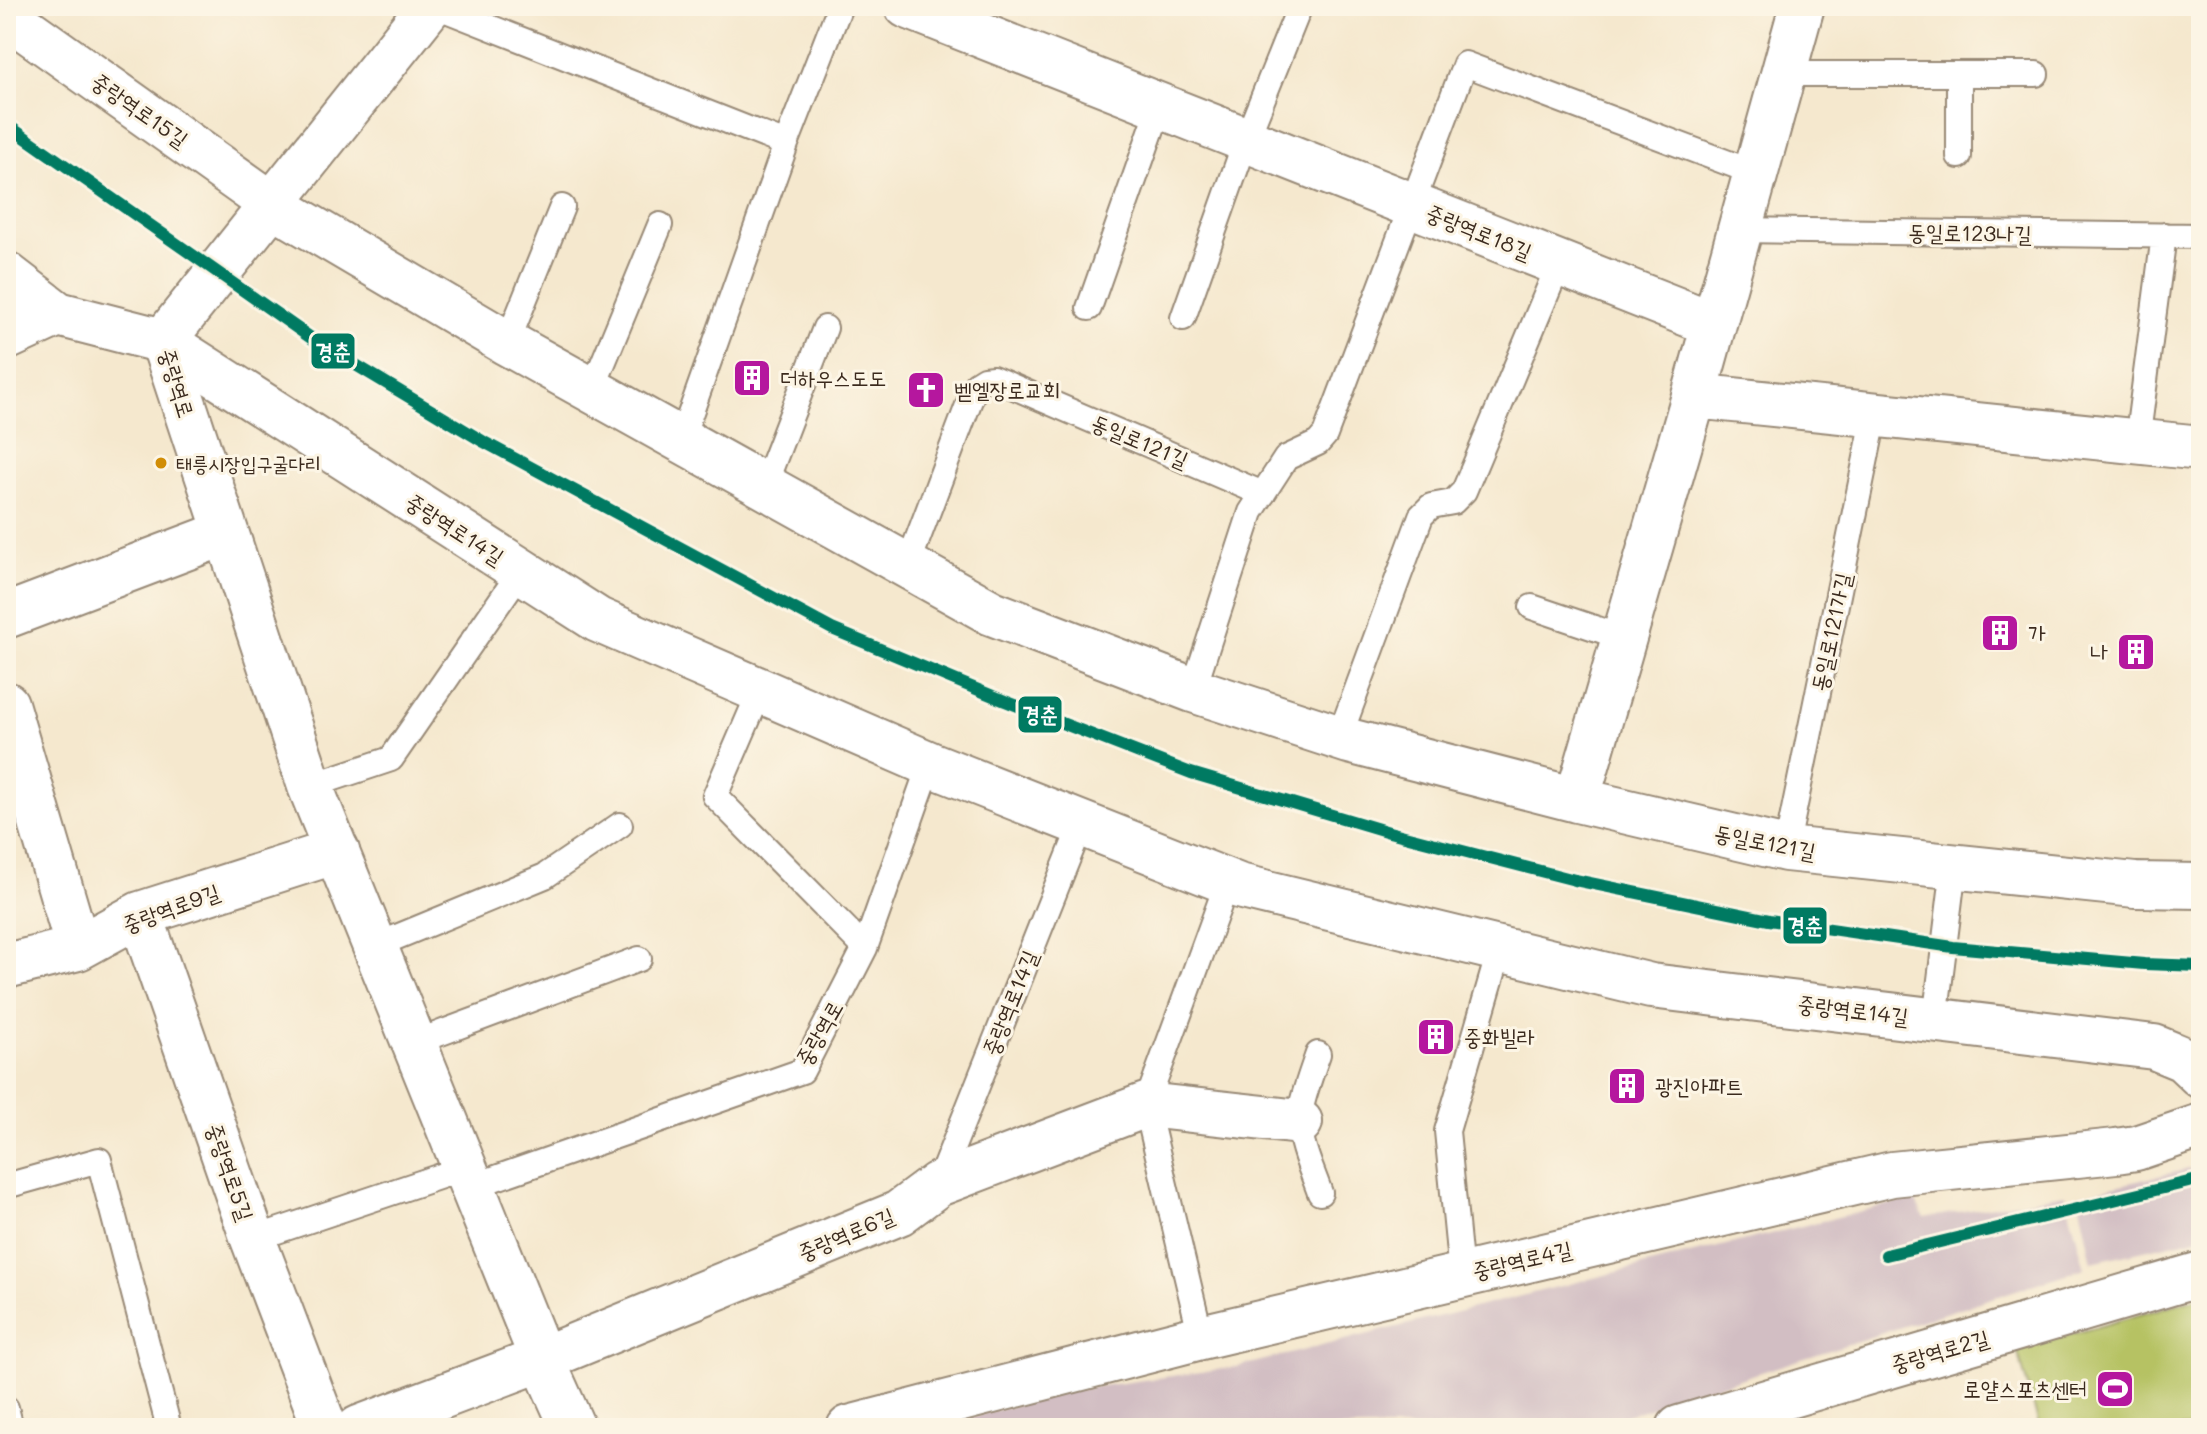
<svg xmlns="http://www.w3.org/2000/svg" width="2207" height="1434" font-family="Mali,'Poor Story',sans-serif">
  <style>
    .industrial { fill: #d2bec3 }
    .green { fill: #b6c264; stroke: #787641; stroke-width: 2 }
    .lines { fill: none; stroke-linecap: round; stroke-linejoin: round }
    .service-casing { stroke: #988976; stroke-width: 28 }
    .minor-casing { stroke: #988976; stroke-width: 48 }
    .tertiary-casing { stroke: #988976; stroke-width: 48 }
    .service { stroke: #fff; stroke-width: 24 }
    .minor { stroke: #fff; stroke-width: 44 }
    .tertiary { stroke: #fff; stroke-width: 44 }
    .rail-1-casing { stroke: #fcf5e5; stroke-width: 18 }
    .rail-1 { stroke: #007a62; stroke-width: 12 }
    .bus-dot { fill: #d18d06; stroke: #fcf5e5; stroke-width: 3 }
    .labels { text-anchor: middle; stroke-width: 6; stroke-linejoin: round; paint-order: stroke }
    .bus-label { font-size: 20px; fill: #3b2a1e; stroke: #fcf5e5; text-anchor: start }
    .street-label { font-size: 22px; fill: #3b2a1e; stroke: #fcf5e5 }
    .poi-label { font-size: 22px; fill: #3b2a1e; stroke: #fcf5e5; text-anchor: start }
    .line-badge { stroke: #fcf5e5; stroke-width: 3 }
    .badge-label { font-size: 22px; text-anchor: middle; font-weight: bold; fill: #fff }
  </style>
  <rect width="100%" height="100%" fill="#fcf5e5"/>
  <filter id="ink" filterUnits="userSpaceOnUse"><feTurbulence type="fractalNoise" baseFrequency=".0125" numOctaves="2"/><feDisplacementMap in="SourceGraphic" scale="16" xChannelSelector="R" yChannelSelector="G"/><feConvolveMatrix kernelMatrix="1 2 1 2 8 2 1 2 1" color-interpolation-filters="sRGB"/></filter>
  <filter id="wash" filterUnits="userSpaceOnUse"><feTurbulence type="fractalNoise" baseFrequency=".006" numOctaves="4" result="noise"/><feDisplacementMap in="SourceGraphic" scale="32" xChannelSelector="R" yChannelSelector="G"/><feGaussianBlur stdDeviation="1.8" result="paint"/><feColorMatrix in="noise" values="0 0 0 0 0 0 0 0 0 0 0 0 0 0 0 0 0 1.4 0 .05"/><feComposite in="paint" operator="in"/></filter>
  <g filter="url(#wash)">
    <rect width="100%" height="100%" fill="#f5e8ce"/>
    <!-- industrial -->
    <path class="industrial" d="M2201,1166V1237L2092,1262L2078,1195Z
      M2065,1194L2085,1268L1587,1428H930L1072,1390L1237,1367L1914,1198L1924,1218Z"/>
    <!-- green -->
    <path class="green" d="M2201,1297V1428H2040L2017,1350Z"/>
  </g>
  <g filter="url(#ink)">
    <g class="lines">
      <!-- service casing -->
      <g class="service-casing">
        <path id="service" d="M436,6L786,144
          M1782,74H2036
          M1959,156V74
          M1739,230L2201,236
          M1089,308L1160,106
          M1183,318L1246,140L1300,6
          M507,343L562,207
          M592,390L660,225
          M681,440L786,144L840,6
          M2137,442L2164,235
          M764,486L825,328
          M907,567L976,384L984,379L993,378L1263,494
          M1532,607L1624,638
          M761,689L715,796L865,948
          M1193,690L1251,512L1286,458L1318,443L1325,435L1465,64L1755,173
          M1339,738L1421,516L1431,506L1453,502L1464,491L1559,264
          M310,786L391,759L521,571
          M1786,849L1875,414
          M375,946L545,876L620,825
          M1935,1020L1954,867
          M414,1043L639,959
          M1318,1054C1312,1071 1305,1090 1301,1108C1295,1136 1311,1167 1320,1193
          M938,1184L1082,823
          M6,1186L99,1160L169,1428
          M473,1186L802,1071L865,948L930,764
          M253,1239L465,1168
          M1461,1274L1447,1131L1500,949
          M1201,1337L1146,1105L1228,881
          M6,1408L11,1428"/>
      </g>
      <!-- minor casing -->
      <g class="minor-casing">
        <path id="minor" d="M907,6L1713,324
          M6,15L273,205L507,343L992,613L1193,690L1349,741L1577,800L1786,849L2135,885L2201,886
          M6,274L58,314L163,341L598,620L930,764L1239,886L1651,986L2154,1047L2183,1059L2201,1076
          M6,338L58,314
          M1694,396L2201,448
          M6,616L225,533
          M6,704L78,948
          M1577,800L1694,396L1802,6
          M140,914L253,1239L325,1428
          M6,966L78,948L140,914L337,851
          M359,1428L542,1359L899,1213L938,1184L1146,1105L1300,1122
          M849,1428L1201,1337L1892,1174L2116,1151L2136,1148L2201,1126
          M1679,1428L2201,1274"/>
      </g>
      <!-- tertiary casing -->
      <g class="tertiary-casing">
        <path id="tertiary" d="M430,6L163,341L310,786L542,1359L573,1428"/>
      </g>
      <!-- service -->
      <use href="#service" class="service"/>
      <!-- minor -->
      <use href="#minor" class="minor"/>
      <!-- tertiary -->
      <use href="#tertiary" class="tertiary"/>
      <!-- rail-1 casing -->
      <g class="rail-1-casing">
        <path id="rail-1" d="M6,124L311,338L484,442L832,629L1005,701L1191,773L1389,832L1575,880L1769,920L1953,947L2144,964L2201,966
          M1886,1255L2201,1179"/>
      </g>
      <!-- rail-1 -->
      <use href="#rail-1" class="rail-1"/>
    </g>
  </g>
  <!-- icons -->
  <defs>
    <g id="building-square" transform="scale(2)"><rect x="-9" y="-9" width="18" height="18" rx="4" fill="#b5179e" stroke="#fcf5e5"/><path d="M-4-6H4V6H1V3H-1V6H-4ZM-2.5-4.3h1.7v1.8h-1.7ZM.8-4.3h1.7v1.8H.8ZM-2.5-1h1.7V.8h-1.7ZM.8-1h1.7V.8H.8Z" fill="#fff"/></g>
    <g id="church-square" transform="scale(2)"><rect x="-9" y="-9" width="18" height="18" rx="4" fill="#b5179e" stroke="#fcf5e5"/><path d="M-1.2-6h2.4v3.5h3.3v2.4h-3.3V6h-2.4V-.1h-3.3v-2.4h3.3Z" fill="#fff"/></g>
    <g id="stadium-square" transform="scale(2)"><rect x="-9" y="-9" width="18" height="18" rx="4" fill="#b5179e" stroke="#fcf5e5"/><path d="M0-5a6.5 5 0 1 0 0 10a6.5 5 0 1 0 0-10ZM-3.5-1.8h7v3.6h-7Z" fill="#fff"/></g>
  </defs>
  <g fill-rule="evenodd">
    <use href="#building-square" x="752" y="378"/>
    <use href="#church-square" x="926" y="390"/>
    <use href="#building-square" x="2000" y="633"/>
    <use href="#building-square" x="2136" y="652"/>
    <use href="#building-square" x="1436" y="1037"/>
    <use href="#building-square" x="1627" y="1086"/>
    <use href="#stadium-square" x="2115" y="1389"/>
  </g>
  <!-- markers -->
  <circle class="bus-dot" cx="161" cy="463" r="7"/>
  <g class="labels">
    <!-- bus labels -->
    <g class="bus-label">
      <text x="176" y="471">태릉시장입구굴다리</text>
    </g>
    <!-- street labels -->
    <g class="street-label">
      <text transform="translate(140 110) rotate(35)" y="8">중랑역로15길</text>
      <text transform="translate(1479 232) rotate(22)" y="8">중랑역로18길</text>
      <text transform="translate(1970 233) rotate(1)" y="8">동일로123나길</text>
      <text transform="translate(177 383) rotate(73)" y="8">중랑역로</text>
      <text transform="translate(1140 441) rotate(23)" y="8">동일로121길</text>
      <text transform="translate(455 529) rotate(33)" y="8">중랑역로14길</text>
      <text transform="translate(1831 632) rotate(-78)" y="8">동일로121가길</text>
      <text transform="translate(1765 842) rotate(11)" y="8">동일로121길</text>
      <text transform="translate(171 908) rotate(-20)" y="8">중랑역로9길</text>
      <text transform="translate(1010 1003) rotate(-68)" y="8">중랑역로14길</text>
      <text transform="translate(1853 1010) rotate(7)" y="8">중랑역로14길</text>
      <text transform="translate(819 1033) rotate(-60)" y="8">중랑역로</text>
      <text transform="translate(230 1172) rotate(71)" y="8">중랑역로5길</text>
      <text transform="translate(846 1234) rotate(-23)" y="8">중랑역로6길</text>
      <text transform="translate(1522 1260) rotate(-13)" y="8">중랑역로4길</text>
      <text transform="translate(1940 1351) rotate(-16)" y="8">중랑역로2길</text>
    </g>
    <!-- poi labels -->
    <g class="poi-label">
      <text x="780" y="386">더하우스도도</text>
      <text x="954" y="398">벧엘장로교회</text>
      <text x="2028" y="641">가</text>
      <text x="2108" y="660" text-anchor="end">나</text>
      <text x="1464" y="1045">중화빌라</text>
      <text x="1655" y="1094">광진아파트</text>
      <text x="2087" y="1397" text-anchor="end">로얄스포츠센터</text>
    </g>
  </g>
  <g class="line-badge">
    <rect x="310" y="332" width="46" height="38" rx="8" fill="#007a62"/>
    <rect x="1017" y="695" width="46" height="39" rx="8" fill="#007a62"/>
    <rect x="1782" y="906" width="46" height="39" rx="8" fill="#007a62"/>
  </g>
  <g class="badge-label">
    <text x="333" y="359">경춘</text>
    <text x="1040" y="722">경춘</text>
    <text x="1805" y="933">경춘</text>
  </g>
  <!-- margin -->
  <rect width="2207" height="1434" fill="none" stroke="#fcf5e5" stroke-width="32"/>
</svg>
